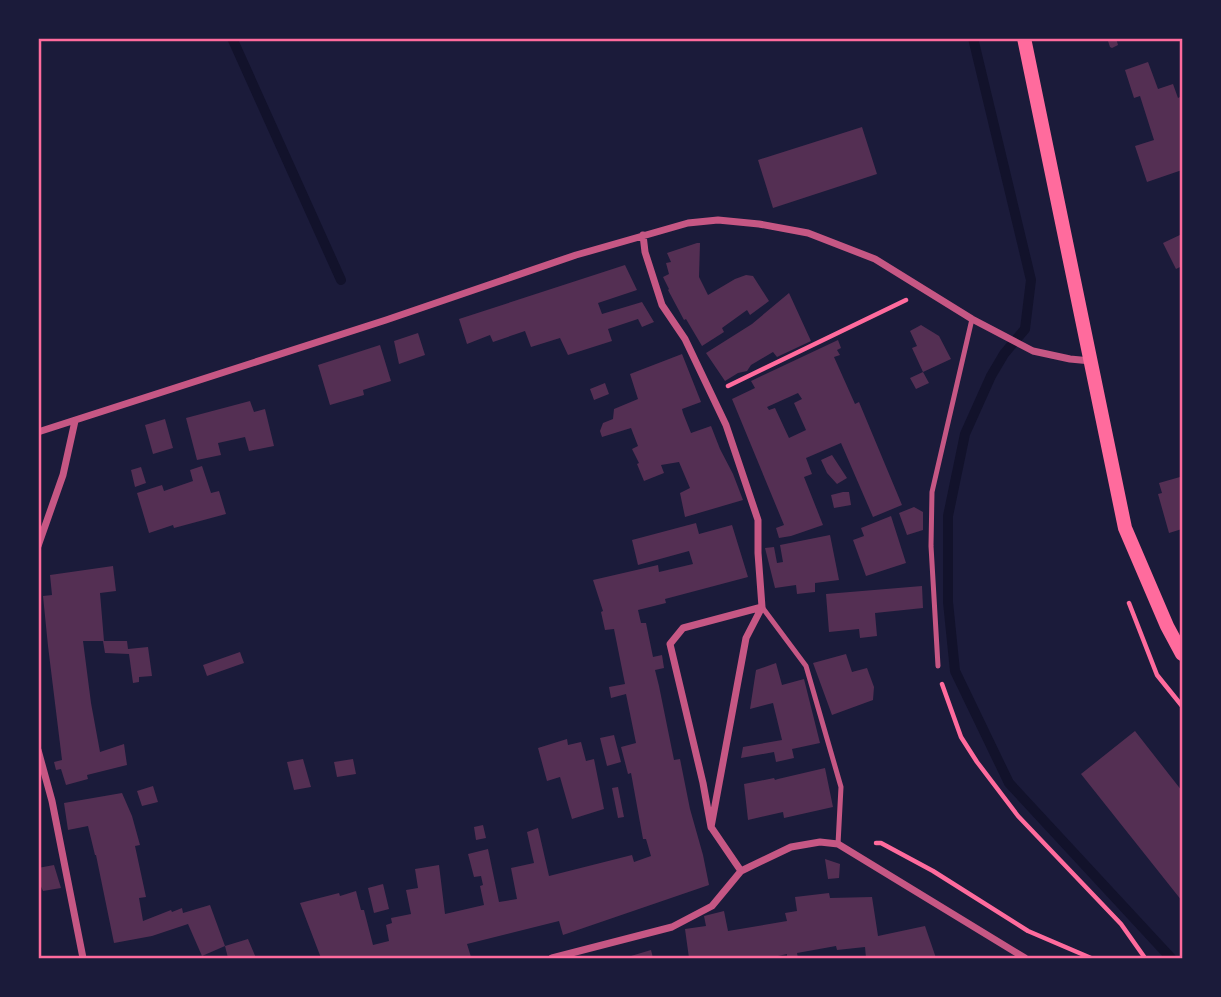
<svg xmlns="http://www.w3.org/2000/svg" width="1221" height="997" font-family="'IBM Plex Sans',sans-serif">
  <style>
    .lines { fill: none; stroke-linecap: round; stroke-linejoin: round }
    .stream { stroke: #12122b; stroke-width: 10 }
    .building { fill: #542f53; fill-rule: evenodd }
    .path { stroke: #ff6b9d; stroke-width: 4.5 }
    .service { stroke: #c65784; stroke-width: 5 }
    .minor { stroke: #c65784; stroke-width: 7 }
    .secondary { stroke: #ff6b9d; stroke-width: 14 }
    .neatline { fill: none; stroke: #ff6b9d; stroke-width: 2.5 }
  </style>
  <rect width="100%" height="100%" fill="#1b1b3a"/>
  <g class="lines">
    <!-- stream -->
    <path class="stream" d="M232,38L341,280
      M973,38L1031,280L1025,329L1004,354L991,376L965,434L948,516V602L955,671L1009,783L1171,958"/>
  </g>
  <!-- building -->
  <path class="building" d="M1116,38L1118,45L1112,48L1110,47L1108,41Z
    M1148,62L1158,89L1173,84L1178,98L1182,96V170L1147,182L1135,146L1154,140L1140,96L1134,98L1125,70Z
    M862,127L877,174L773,208L758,160Z
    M1182,234V266L1176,269L1163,243Z
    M697,243H700L699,277L708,295L735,279L746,275L753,276L769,301L750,315L747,310L722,328L724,332L702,346L686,319L684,320L668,290L669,289L663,277L669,274L666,263L671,262L667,253Z
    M625,265L637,290L598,303L602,314L642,302L654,322L642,327L638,319L608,329L612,341L568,355L560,338L531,347L525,331L493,342L490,335L467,344L459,319Z
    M789,293L811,341L777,357L773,352L751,365L747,371L738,373L725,381L706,353L752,324Z
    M921,325L939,336L951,359L923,372L912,348L917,346L910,331Z
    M418,333L425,355L399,364L394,341Z
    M838,340L841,348L837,350L840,355L834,357L855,404L859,402L902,505L873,517L841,443L806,458L812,474L804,477L823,525L791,536L779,538L776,528L784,525L732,399L755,388L751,381ZM798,393L802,399L794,403L806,430L789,438L775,408L769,410L767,407Z
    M380,345L391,381L363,390L364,395L330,405L318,365Z
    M682,354L701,402L682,409L683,413L691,433L711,426L720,449L733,474L743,500L685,517L680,493L690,488L679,462L661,465L664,473L644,481L637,464L639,463L632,449L638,446L631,428L602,437L600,431L603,423L613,419L614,409L638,399L630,374Z
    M923,372L929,383L916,389L910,378Z
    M605,383L609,394L594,400L590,389Z
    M250,401L254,412L265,409L274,446L249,451L245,437L218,443L221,455L197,460L186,418Z
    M165,419L173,448L153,454L145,425Z
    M832,455L847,478L837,484L827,473L821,460Z
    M202,466L211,493L219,491L226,514L174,528L173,525L149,533L137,493L162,485L164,491L193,481L190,470Z
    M141,467L146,483L135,487L131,470Z
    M1180,477L1182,486V529L1169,533L1158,494L1162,493L1159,483Z
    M843,492H849L851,505L834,508L831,495Z
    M914,507L923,512V530L907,535L899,513Z
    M891,516L906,563L866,576L853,540L864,536L861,528Z
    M696,523L699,534L732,525L748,577L665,599L666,603L638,610L641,623H646L653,657L662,655L664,668L655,670L659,686L674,760L680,759L690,809L703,855L709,885L563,935L559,921L467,944L471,957L462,958H321L300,903L339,893L340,896L356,891L361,910H364L373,945L389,941L386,925L392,923L391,918L411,914L406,890L418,888L415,869L439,865L445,914L484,905L480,886L483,885L481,876L474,877L468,854L488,849L499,902L517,899L511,868L534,863L527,832L538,828L549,876L632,855L634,862L651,856L646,839H643L631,773L628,774L621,747L636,743L626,694L611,698L609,687L625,684L614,629L605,630L601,612L603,611L593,580L658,565L659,572L693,564L689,551L638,565L632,540Z
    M830,535L839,580L815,583V592L797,594L796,585L775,588L765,548L774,547L777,563L783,562L780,545Z
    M113,566L116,591L100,593L104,641H127L128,649L148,647L152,676L139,677V682L133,683L129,654L105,653L103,641H83L91,703L100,752L124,744L127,765L87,775L88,779L66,785L61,769L56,770L54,762L62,760L48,646L43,596L52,595L50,575Z
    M922,586L923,608L875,613L877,636L860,638L859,629L829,632L826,594Z
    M240,652L244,663L207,676L203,665Z
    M846,654L852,672L867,668L874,687L873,700L832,715L813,663Z
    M776,663L782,685L804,679L820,743L792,749L794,758L776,762L774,752L741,758L743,747L782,740L773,703L750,709L756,670Z
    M1135,731L1182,791V901L1081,774Z
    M614,735L621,762L607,766L600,738Z
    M567,739L568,745L581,742L586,761L594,759L604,809L572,819L560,777L547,781L538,748Z
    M303,759L311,787L294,790L287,762Z
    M353,759L356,774L337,777L334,762Z
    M825,768L833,807L784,818L783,812L748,820L744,784L774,778L775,780L778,779Z
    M153,786L158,802L142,806L137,791Z
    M618,787L624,817L618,818L612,788Z
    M122,793L132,816L140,845L135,846L146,897L139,898L143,921L171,910L172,912L182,908L183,913L210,905L225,946L202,956L188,924L152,936L114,943L96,855H95L88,826L68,830L64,803Z
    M483,825L486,838L476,840L474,827Z
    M825,859L840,864L839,878L828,879Z
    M54,865L61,888L43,891L38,880V868Z
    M383,884L389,909L374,913L368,888Z
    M829,893L830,898L872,897L878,936L925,926L936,958H866L865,947L837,950L836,946L797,953L798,958H787V954L769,958H689L685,929L706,926L704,916L724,911L728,931L787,921L785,913L797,911L795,897Z
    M248,939L256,958H228L225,946Z
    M651,950L653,958H631V956Z"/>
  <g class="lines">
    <!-- path -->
    <path class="path" d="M728,386L906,300
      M1129,603L1157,675L1182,706
      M942,684L961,737L977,762L1018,816L1121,924L1145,958
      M876,843H881L933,871L1028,931L1091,958"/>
    <!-- service -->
    <path class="service" d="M762,607L806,666L841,787L838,844
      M938,666L931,546L932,492L972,319"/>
    <!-- minor -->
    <path class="minor" d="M643,235L645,252L662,305L685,339L726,425L758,520V553L762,607
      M38,432L386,320L576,255L688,223L718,220L759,224L808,233L875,259L972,319L1033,351L1070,359L1091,361
      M38,546L63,475L75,421
      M38,750L52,801L83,958
      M711,827L703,783L670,644L683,628L762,607L746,638L711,827L741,871
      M552,958L672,927L712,906L741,871L791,847L820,842L838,844L1025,958"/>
    <!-- secondary -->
    <path class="secondary" d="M1024,38L1125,528L1167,626L1182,654"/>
  </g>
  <!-- border -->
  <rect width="1221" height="997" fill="none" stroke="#1b1b3a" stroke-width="80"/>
  <rect x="40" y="40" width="1141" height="917" class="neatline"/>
</svg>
